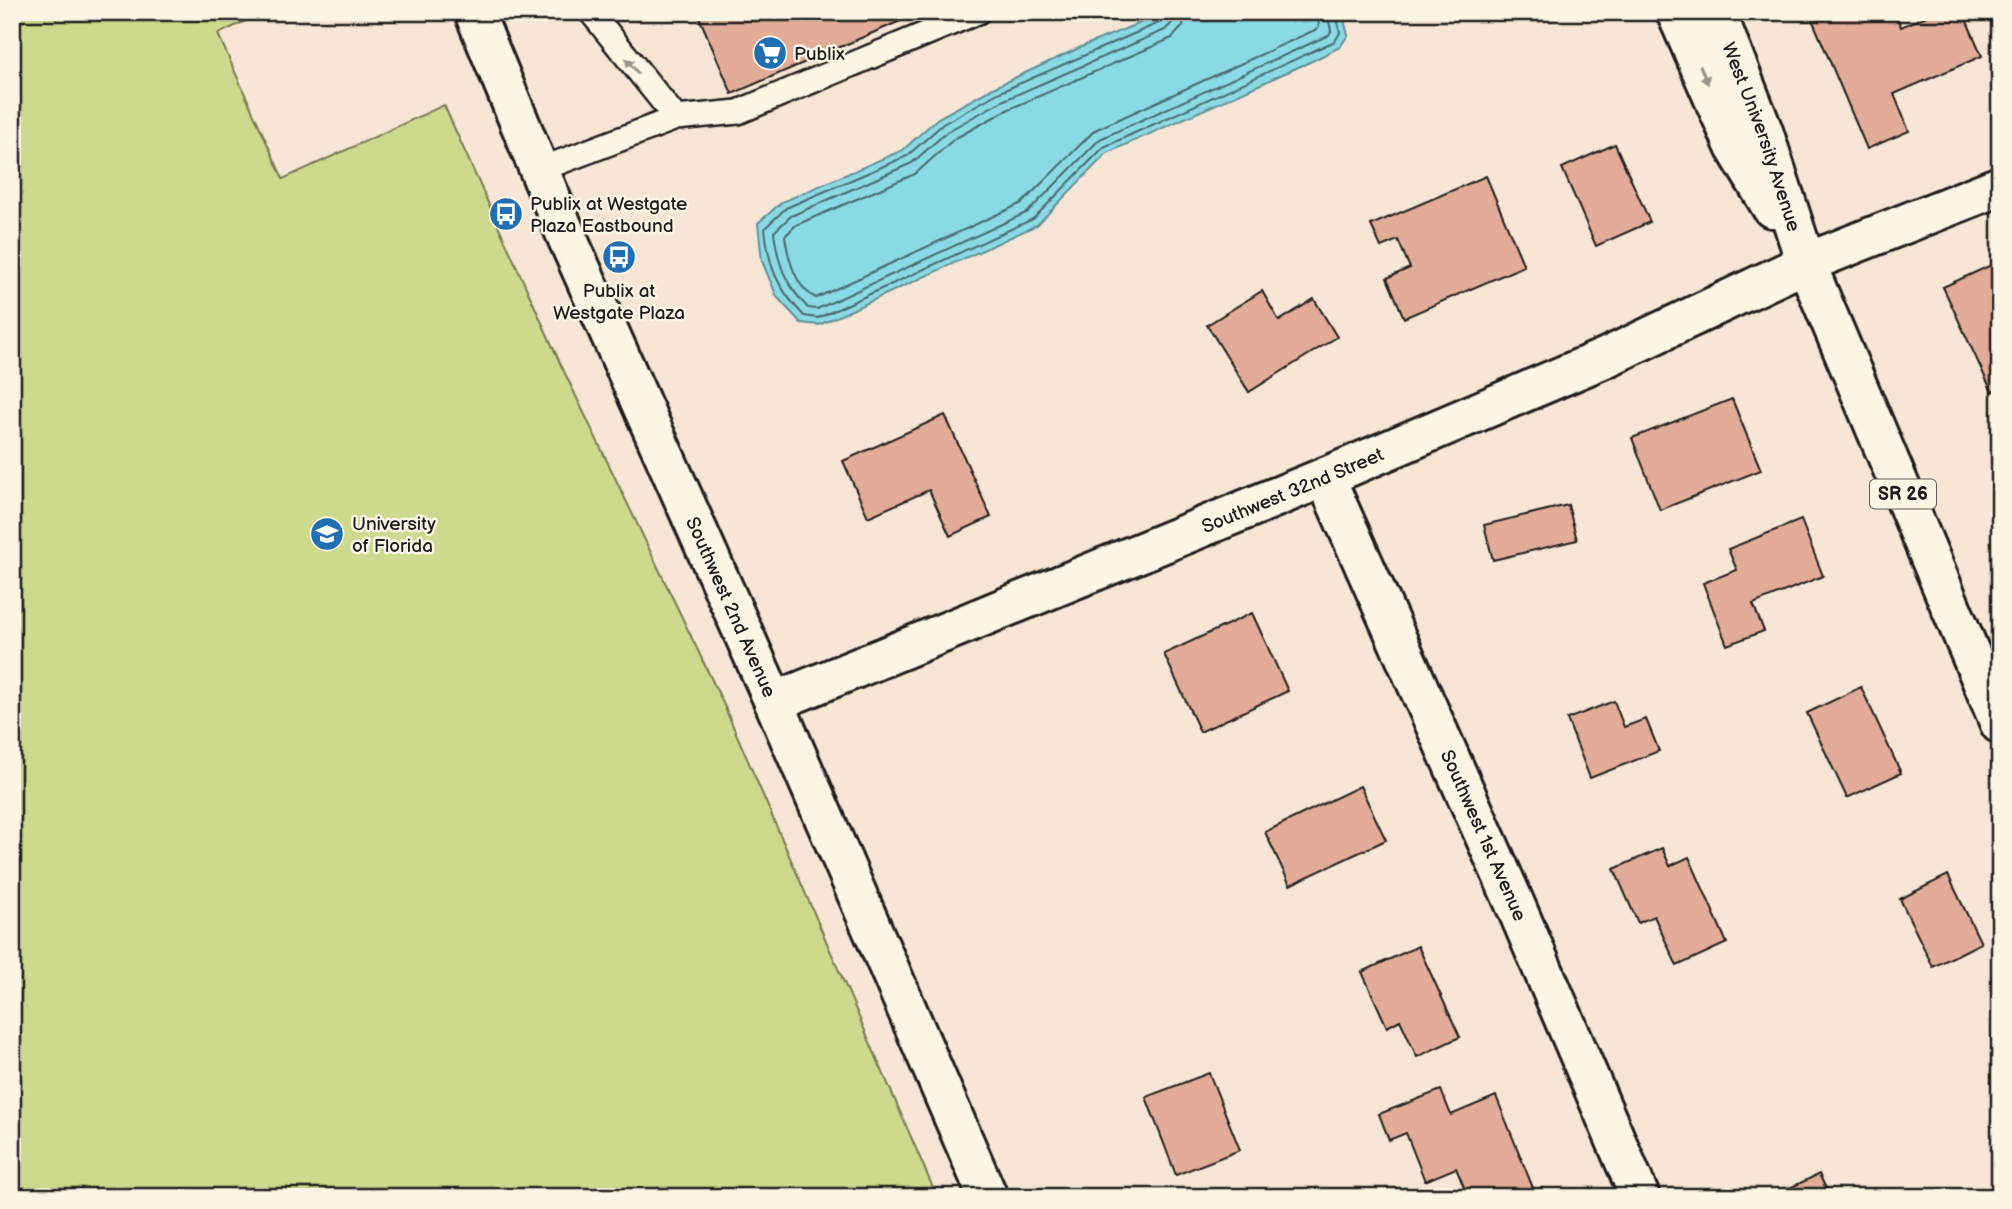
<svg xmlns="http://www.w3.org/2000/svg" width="2012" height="1209" font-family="'Balsamiq Sans',sans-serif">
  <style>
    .green { fill: #cdd98c; stroke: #747a54; stroke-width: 2 }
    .water { fill: #8adae6; stroke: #5e8e95; stroke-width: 2 }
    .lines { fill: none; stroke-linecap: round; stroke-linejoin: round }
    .shore { stroke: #48686d; stroke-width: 2 }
    .building { fill: #e3ac99; stroke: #1c1c1c; stroke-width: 2 }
    .service-casing { stroke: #1c1c1c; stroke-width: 28 }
    .minor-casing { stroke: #1c1c1c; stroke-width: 44 }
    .secondary-casing { stroke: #1c1c1c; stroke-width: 44 }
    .primary-casing { stroke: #1c1c1c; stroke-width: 44 }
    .service { stroke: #fcf5e5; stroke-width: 23 }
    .minor { stroke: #fcf5e5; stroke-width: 38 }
    .secondary { stroke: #fcf5e5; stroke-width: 38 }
    .primary { stroke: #fcf5e5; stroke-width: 38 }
    .oneway { fill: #97938b }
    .labels { text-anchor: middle; stroke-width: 5; stroke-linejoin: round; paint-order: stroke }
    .shield { fill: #fcf5e5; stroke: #5f5d58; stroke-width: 2 }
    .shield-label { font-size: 18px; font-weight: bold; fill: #1c1c1c }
    .poi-label { font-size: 19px; fill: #1c1c1c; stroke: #fcf5e5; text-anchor: start }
    .street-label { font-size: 19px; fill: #1c1c1c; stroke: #fcf5e5 }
  </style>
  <rect width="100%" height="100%" fill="#f7e6d6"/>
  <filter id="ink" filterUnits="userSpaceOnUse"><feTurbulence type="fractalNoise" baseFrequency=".0143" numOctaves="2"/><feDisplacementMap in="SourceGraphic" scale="14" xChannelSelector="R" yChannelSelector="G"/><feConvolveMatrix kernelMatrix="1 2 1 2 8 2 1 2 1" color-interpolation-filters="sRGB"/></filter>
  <g filter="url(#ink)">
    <!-- green -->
    <path class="green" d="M12,12H265L218,34L283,179L444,105L561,365L723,703L937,1197H12Z"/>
    <!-- water -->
    <path class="water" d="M1166,12H1342L1348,35L1340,47L1312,61L1107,153L1037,225L819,325L801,323L777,297L762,261L758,223L782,202L903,150L938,118L995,87L1081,47Z"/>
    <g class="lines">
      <!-- shore -->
      <path class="shore" d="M1166,12L1165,18L1161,22L998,93L943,124L907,156L786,208L765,228C769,268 776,286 804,316L818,318L1033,219L1104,147L1335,41L1340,33L1336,12
        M1175,12L1172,23L1165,30L1002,101L948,131L912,163L791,216L774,232C778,264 785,284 808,308L817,309L1028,212L1100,139L1329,35L1331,31L1327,12
        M1185,12L1183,26L1172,38L1007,110L954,139L915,174L796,225L785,236C788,257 795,288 816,298L1022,203L1095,130L1317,29L1319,26L1317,12"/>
    </g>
    <!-- building -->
    <path class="building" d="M697,12H921L732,94Z
      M1809,12H1895L1901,27L1936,12H1963L1982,56L1894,94L1909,131L1867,149Z
      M1615,144L1650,222L1596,246L1562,168Z
      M1486,176L1524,266L1404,318L1387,278L1410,268L1398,240L1381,247L1371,225Z
      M2000,261V388L1992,392L1943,287Z
      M1262,291L1279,321L1314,299L1337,337L1249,392L1207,325Z
      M1732,399L1761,470L1660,510L1632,438Z
      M945,415L991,517L950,536L929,490L868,517L843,461Z
      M1568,505L1577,540L1493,560L1484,525Z
      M1801,520L1823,576L1753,604L1764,631L1727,645L1703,583L1737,570L1728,549Z
      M1252,613L1288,691L1200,732L1164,654Z
      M1861,687L1901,773L1847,798L1807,713Z
      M1614,701L1624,727L1646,719L1659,751L1590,778L1567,719Z
      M1360,786L1386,840L1290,885L1265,832Z
      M1662,848L1670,866L1689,857L1727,943L1677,966L1654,916L1638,923L1614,869Z
      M1948,875L1981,943L1933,967L1900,899Z
      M1418,946L1460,1037L1417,1057L1400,1020L1387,1027L1362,972Z
      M1209,1073L1240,1150L1176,1175L1146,1097Z
      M1441,1090L1451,1115L1496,1096L1533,1188L1511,1197H1468L1456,1168L1425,1181L1406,1133L1389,1140L1379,1114Z
      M1819,1174L1830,1197H1775V1195Z"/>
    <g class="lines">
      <!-- service casing -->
      <g class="service-casing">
        <path id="service" d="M591,12L676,118
          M539,170L676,118L738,112L978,12"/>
      </g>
      <!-- minor casing -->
      <g class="minor-casing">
        <g id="minor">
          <path id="s1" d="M1325,477L1514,902L1640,1197"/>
          <path id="s2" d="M774,702L1325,477L1607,357L1806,263L2000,186"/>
        </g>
      </g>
      <!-- secondary casing -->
      <g class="secondary-casing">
        <g id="secondary">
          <path id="s3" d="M477,12L476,17L566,235L774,702L988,1197"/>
        </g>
      </g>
      <!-- primary casing -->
      <g class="primary-casing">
        <g id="primary">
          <path d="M1676,12L1735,147L1772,208"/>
          <path id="s4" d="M1716,12L1763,131L1806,263L2000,724"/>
        </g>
      </g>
      <!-- service -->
      <use href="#service" class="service"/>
      <!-- minor -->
      <use href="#minor" class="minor"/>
      <!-- secondary -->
      <use href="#secondary" class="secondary"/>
      <!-- primary -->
      <use href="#primary" class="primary"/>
    </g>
    <!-- one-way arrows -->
    <defs><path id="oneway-solid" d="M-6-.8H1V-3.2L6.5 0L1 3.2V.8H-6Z" transform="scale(1.75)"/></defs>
    <g class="oneway">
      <use href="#oneway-solid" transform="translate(632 66) rotate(-129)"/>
      <use href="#oneway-solid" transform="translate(1704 75) rotate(66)"/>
    </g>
  </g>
  <!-- icons -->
  <defs>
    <g id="supermarket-disc" transform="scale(1.75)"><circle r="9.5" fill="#1f6fb2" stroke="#fcf5e5"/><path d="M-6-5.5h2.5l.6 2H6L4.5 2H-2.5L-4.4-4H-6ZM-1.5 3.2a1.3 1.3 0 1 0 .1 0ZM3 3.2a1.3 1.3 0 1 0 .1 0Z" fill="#fff"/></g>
    <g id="bus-disc" transform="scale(1.75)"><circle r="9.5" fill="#1f6fb2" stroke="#fcf5e5"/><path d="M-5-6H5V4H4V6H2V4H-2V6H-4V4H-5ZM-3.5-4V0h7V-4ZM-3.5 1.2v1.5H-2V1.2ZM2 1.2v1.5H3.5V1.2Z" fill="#fff"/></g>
    <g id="university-disc" transform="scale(1.75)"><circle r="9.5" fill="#1f6fb2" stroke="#fcf5e5"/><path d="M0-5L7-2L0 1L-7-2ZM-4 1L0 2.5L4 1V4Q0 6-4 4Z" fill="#fff"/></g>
  </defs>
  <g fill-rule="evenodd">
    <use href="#supermarket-disc" x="770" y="53"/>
    <use href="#bus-disc" x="506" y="214"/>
    <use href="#bus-disc" x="619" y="257"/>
    <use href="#university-disc" x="327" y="534"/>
  </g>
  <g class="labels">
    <!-- shield labels -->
    <rect class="shield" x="1870" y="479.5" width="66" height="29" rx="5"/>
    <g class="shield-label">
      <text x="1903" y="500">SR 26</text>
    </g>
    <!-- poi labels -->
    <g class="poi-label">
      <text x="794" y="60">Publix</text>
      <text x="530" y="210">Publix at Westgate<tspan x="530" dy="22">Plaza Eastbound</tspan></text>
      <text x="619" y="297" text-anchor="middle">Publix at<tspan x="619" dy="22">Westgate Plaza</tspan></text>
      <text x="352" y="530">University<tspan x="352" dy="22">of Florida</tspan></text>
    </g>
    <!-- street labels -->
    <g class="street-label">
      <text dy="7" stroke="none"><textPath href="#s4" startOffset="133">West University Avenue</textPath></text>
      <text dy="7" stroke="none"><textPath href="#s2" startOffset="560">Southwest 32nd Street</textPath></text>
      <text dy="7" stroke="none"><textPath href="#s3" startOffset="648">Southwest 2nd Avenue</textPath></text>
      <text dy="7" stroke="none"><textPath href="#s1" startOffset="392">Southwest 1st Avenue</textPath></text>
    </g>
  </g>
  <!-- margin -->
  <rect width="2012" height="1209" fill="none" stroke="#fcf5e5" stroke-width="42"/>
  <rect x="21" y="21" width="1970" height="1167" fill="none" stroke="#1c1c1c" stroke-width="2.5" filter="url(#ink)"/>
</svg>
